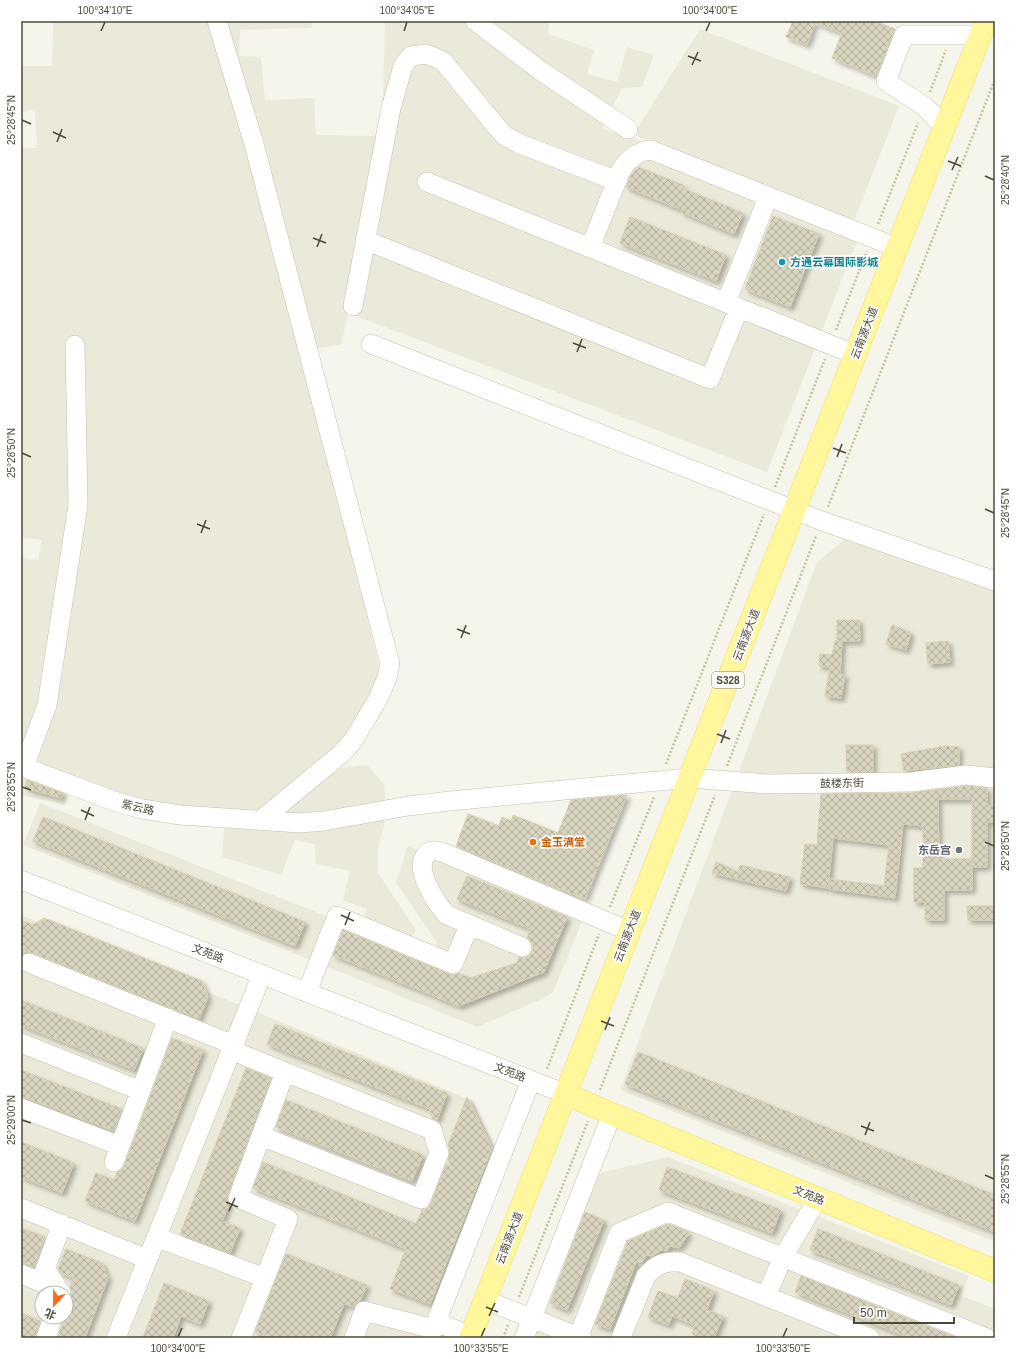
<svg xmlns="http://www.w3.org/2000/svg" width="1016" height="1359" font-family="Arial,'Noto Sans SC',sans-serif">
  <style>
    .residential { fill: #ebe9d9; fill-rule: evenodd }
    .building { fill: url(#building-cross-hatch); stroke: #d5ceb2; filter: url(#shadow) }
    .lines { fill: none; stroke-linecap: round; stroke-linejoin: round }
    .minor-casing { stroke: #c3c0ac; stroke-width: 20 }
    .major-casing { stroke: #ede063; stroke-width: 23 }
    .path { stroke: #c6c09d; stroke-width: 2.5; stroke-dasharray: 2 2; stroke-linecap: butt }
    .minor { stroke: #fff; stroke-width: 19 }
    .major { stroke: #fff79b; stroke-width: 22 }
    .ticks { fill: none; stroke: #4c4838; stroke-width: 1.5 }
    .culture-dot { fill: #0f9aa8; stroke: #fff; stroke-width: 1.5 }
    .food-dot { fill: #e8710a; stroke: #fff; stroke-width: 1.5 }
    .worship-dot { fill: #6b7280; stroke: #fff; stroke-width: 1.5 }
    .labels { text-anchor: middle; stroke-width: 3.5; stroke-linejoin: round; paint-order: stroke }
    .shield { fill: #fff; stroke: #827f74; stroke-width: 1 }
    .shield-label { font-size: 10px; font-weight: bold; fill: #4c4838 }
    .culture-label { font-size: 11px; font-weight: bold; fill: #0d838f; stroke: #fff; text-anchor: start }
    .street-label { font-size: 11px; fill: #4c4838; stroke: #fff }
    .food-label { font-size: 11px; font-weight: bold; fill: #c56008; stroke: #fff; text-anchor: start }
    .worship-label { font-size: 11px; font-weight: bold; fill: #5b616d; stroke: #fff; text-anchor: end }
    .neatline { fill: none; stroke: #4c4838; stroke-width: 1.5 }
    .ticks-label { font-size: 10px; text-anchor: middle; fill: #4c4838 }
  </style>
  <defs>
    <pattern id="building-cross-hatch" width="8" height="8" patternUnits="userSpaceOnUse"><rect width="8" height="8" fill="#d9d4bf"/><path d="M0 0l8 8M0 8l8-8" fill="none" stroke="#b2ae9c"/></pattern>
    <filter id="shadow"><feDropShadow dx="3.5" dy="3.5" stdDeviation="2" flood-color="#0004"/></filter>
  </defs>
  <rect width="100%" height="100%" fill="#f6f5eb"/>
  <!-- residential -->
  <path class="residential" d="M53,21H311L312,28L240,30L239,56L261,57L265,100L314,98L316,135L382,136L385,21H550L548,34L594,50L587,74L617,82L627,47L654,55L642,87L622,88L602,129L638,140L862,228L767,472L348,313L341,345L300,350L380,669L368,706L323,770L367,765L384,784L386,817L378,850V873L416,930L409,943L361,924L367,909L343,900L350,871L316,864L315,844L295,840L281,875L222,857L225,813L70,788L65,805L21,795V558L38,560L42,540L21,538V148H37L35,110L21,112V66H52Z
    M700,29L899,106L854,221L633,135Z
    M850,535L995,588V1242L620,1090L817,562Z
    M40,803L430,957L437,942L396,883L408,846L584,917L553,992L544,998L477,1027L23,845Z
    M21,915L473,1101L497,1152L425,1338H21ZM42,1293H66V1317H42Z
    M668,1157L969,1276L960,1295L995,1309V1338H529L595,1174Z"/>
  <!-- building -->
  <path class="building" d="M793,21H874L895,29L876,76L832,58L842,33L815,23L807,45L786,37Z
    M638,167L683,185L682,188L743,213L734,234L681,212L682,210L626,187L631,175Z
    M773,216L819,234L790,307L745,289Z
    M630,217L726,255L716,281L620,243Z
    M837,620H859L860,641H838H842L840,674L845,675L841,698L825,696L830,667L819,666L820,654L832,655L835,641H837Z
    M892,625L910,632V636L906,650L886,644Z
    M948,641L950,662L928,664L926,643Z
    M846,745H873V772H847Z
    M945,746L959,747V765L904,771L901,754Z
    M27,780L63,793L61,798L25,788Z
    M966,786L987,788V806H995V822H987V867H972V799H938L939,859H972V890H944V920H925V902H914V868H923V826L903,824L895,898L829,889L830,879L884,886L889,845L833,838L828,888L800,884L805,844L817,845L821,794L911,793Z
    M627,795L585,899L456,846L468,814L499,826L502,817L511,821L513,815L558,833L571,800Z
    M43,817L305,922L295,946L33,841Z
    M716,862L738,872L740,865L790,877L786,891L712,873Z
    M467,876L567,917L544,972L459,1006L333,955L343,930L449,974L454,975L459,973L470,978L517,963L519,957L524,958L529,956L532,952L533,946L531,941L527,938L531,929L457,899Z
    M967,906H995V920H968Z
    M44,918L202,981L208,997L199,1019L33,953L21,950V920L33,925Z
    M21,1000L143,1048L134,1070L21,1025Z
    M275,1024L447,1093L437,1120L433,1119L430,1109L267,1044Z
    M172,1038L203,1050L135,1221L85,1201L96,1173L114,1180L117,1172L121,1170L124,1166Z
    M638,1052L995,1195V1232L625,1084Z
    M246,1068L271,1078L228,1195L227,1199L229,1204L222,1221L240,1228L230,1253L180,1234Z
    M21,1070L122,1109L114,1131L21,1096Z
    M467,1097L492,1148L430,1304L390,1289L406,1249L253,1188L263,1162L416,1224L422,1210L428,1208L431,1203L446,1164L451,1166L448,1159L450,1150L448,1145Z
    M286,1100L423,1155L412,1181L276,1127Z
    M21,1142L74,1163L62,1193L21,1177Z
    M667,1167L781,1210L772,1233L659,1190Z
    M585,1212L604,1220L567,1310L550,1303Z
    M668,1224L688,1232V1235L679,1248L670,1246L667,1251L661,1250L653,1256L646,1255L640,1266L637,1260L610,1329L595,1324L628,1241Z
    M21,1228L45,1237L34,1267L21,1262Z
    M818,1229L959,1285L951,1305L810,1250Z
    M66,1249L102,1263L108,1278L85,1338H58L64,1317H66V1303L71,1298L72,1292L70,1287L73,1278L61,1273L58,1269Z
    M286,1254L367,1285L360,1301L356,1303L354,1307L344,1304L330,1338H270L255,1332Z
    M801,1276L957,1338H910L795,1292Z
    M685,1279L714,1291L707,1310L723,1316L714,1338H701L692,1334L695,1325L672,1316L669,1325L648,1317L658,1291L678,1298Z
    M164,1283L209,1301L200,1324L181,1316L173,1338H143Z
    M21,1313L40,1321L35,1338H21Z"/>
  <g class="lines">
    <!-- minor casing -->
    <g class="minor-casing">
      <path id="minor" d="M217,21L254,144L390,664L387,678L378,699L353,741L341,754L261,820
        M475,21L541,71L628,129
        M945,127L924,106L886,81L904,35H981
        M427,182L856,355
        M365,240L710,379L739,308
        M590,248L621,170C627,160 638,151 651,150L898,248
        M726,303L768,197
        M353,306L391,108L403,66L411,56L426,54L443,61L495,125L505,136L520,144L617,181
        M371,344L822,521L995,581
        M21,766L114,801L142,809L180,815L300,823L324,821L408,806L450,801L689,778L769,784L911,782L966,775L995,778
        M24,767L47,705L78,505L75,345
        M21,880L566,1094
        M522,947L447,915C436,903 415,872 425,856C429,850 435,850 442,852L629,931
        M29,963L234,1045
        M307,992L337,916L453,964L469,926
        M21,1043L141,1091
        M231,1050L285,1072
        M21,1108L120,1146
        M114,1162L168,1018
        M21,1208L147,1259
        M156,1237L265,1278L288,1219L238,1198L261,1136L421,1199L439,1153L432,1130L285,1072L261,1136
        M21,1274L58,1289
        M61,1293L45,1269L62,1224
        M766,1296L783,1257L818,1198
        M485,1300L582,1338
        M436,1322L471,1336
        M46,1338L53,1317
        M116,1338L262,974
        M241,1338L265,1278
        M354,1338L364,1311L434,1329
        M430,1338L531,1080
        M524,1338L612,1114
        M578,1338L619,1233L668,1212L987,1338
        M621,1338L646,1276C656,1264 665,1261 680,1262L870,1338"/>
    </g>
    <!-- major casing -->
    <g class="major-casing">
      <path id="major" d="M566,1094L612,1114L995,1271
        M470,1338L986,21"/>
    </g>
    <!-- path -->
    <path class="path" d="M930,92L946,50
      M878,224L918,123
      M836,330L867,251
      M775,487L825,359
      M828,507L995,79
      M666,764L764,514
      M727,766L816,536
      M610,907L654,797
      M547,1069L599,934
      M600,1090L715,795
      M519,1297L588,1121
      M503,1338L508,1325"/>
    <!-- minor -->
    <use href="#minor" class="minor"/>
    <!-- major -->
    <use href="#major" class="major"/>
  </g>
  <!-- ticks -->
  <path class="ticks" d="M101,31L105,22M404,31L407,22M706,31L710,22M688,56L701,61M692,65L698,52M22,120L31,124M53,132L66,138M57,142L62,129M948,161L961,166M952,170L958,157M985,176L994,180M313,238L326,243M317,247L322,234M573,343L586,348M577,352L582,339M833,448L846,453M22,453L31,457M837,457L842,444M985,509L994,513M197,524L210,529M201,533L206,520M457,629L470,634M461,638L466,625M717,734L730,739M721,743L726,730M22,787L31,790M81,810L94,816M85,820L90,807M985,842L994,846M341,915L354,921M345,925L350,912M601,1021L614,1026M605,1030L610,1017M22,1120L31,1123M861,1126L874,1131M865,1135L870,1122M985,1175L994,1179M226,1202L238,1207M229,1211L235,1198M486,1307L498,1312M489,1316L495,1303M178,1337L182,1328M481,1337L485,1328M783,1337L787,1328"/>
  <!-- markers -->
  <circle class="culture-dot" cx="782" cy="262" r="4"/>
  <circle class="food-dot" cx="533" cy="842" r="4"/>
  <circle class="worship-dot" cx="959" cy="850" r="4"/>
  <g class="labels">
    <!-- shield labels -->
    <rect class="shield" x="712" y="672" width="32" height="16" rx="3"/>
    <g class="shield-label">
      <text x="728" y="684">S328</text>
    </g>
    <!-- culture labels -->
    <g class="culture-label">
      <text x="790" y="266">方通云幕国际影城</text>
    </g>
    <!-- street labels -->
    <g class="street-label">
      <text transform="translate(864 333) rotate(-69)" y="4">云南源大道</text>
      <text transform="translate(746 635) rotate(-69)" y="4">云南源大道</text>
      <text transform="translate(842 783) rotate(-1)" y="4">鼓楼东街</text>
      <text transform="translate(138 807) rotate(13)" y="4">紫云路</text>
      <text transform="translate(627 936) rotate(-69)" y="4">云南源大道</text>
      <text transform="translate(208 953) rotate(21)" y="4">文苑路</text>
      <text transform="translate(510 1072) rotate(21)" y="4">文苑路</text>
      <text transform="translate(809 1195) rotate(22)" y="4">文苑路</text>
      <text transform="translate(509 1238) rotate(-69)" y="4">云南源大道</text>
    </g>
    <!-- food labels -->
    <g class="food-label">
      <text x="541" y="846">金玉满堂</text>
    </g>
    <!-- worship labels -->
    <g class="worship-label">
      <text x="951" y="854">东岳宫</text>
    </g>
  </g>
  <!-- border -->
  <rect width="1016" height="1359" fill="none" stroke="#ffffff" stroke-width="44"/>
  <!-- north arrow -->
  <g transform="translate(54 1305) rotate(202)"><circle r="19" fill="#ffffff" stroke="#b7b6af"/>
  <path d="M0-3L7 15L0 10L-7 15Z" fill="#ff6b19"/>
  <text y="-6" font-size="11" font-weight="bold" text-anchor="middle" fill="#4c4838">北</text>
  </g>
  <!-- scale -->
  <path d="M854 1317v6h100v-6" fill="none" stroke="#4c4838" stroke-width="2"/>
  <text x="860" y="1317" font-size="12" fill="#4c4838" stroke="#ffffff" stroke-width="3" paint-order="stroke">50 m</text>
  <rect x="22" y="22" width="972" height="1315" class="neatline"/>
  <g class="ticks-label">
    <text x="105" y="14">100°34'10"E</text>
    <text x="407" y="14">100°34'05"E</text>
    <text x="710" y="14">100°34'00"E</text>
    <text transform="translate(11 120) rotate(-90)" y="4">25°28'45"N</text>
    <text transform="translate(1005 180) rotate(-90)" y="4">25°28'40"N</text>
    <text transform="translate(11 453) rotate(-90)" y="4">25°28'50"N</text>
    <text transform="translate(1005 513) rotate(-90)" y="4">25°28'45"N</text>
    <text transform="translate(11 787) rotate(-90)" y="4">25°28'55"N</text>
    <text transform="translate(1005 846) rotate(-90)" y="4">25°28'50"N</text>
    <text transform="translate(11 1120) rotate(-90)" y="4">25°29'00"N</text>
    <text transform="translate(1005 1179) rotate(-90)" y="4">25°28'55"N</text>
    <text x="178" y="1352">100°34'00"E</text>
    <text x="481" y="1352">100°33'55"E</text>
    <text x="783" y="1352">100°33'50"E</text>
  </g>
</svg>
